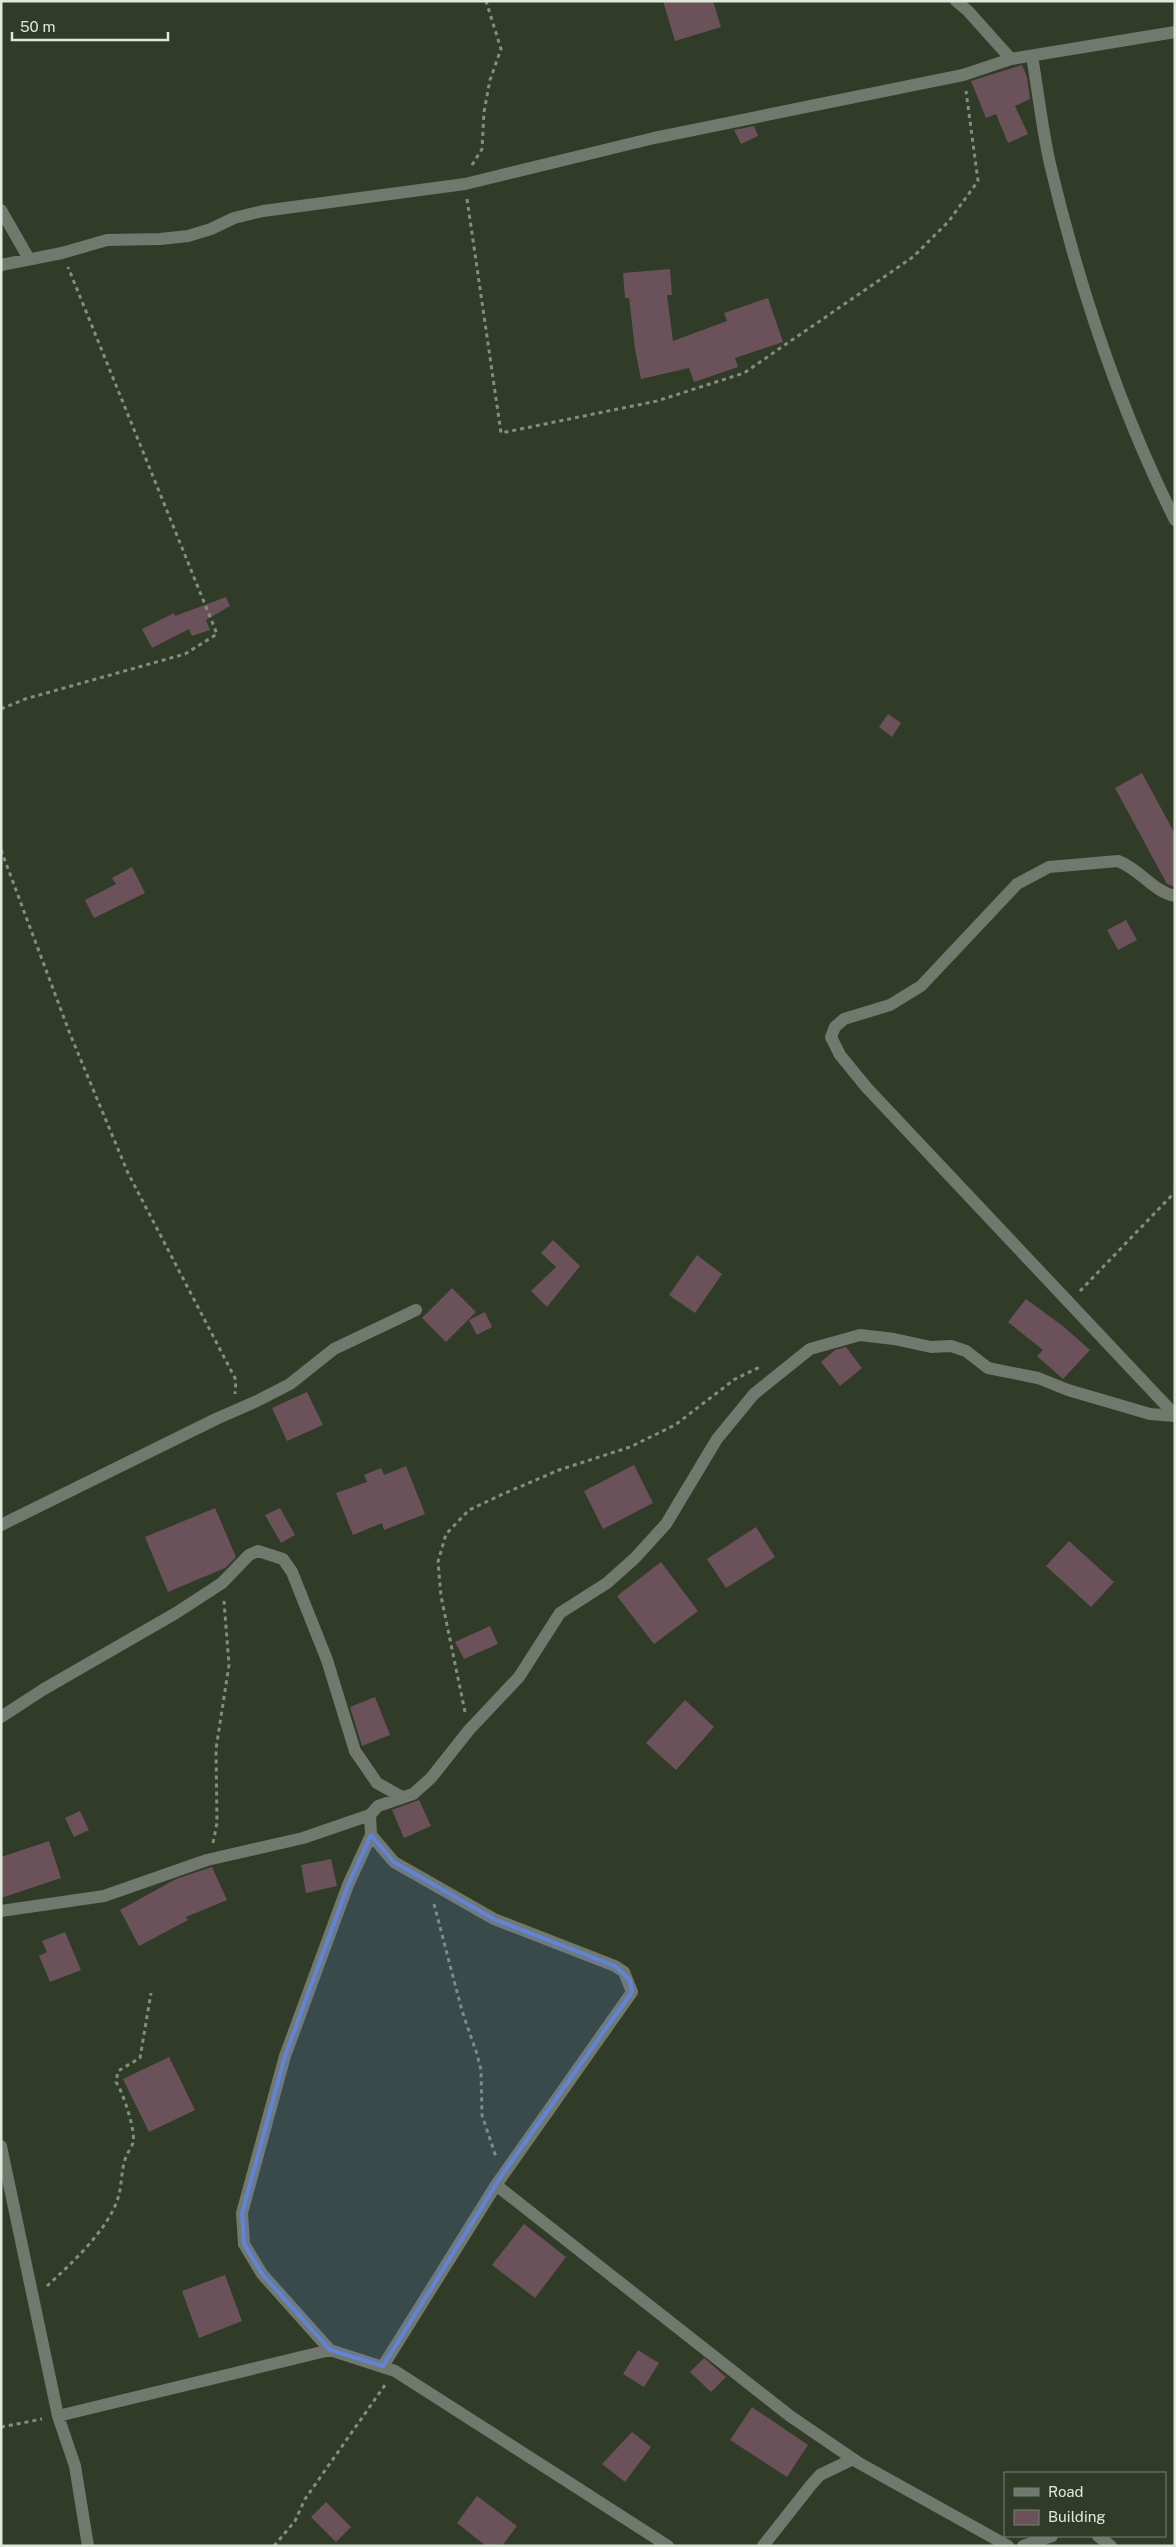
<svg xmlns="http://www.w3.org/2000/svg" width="1176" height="2547" font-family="'Public Sans',sans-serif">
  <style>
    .building { fill: #6b5159 }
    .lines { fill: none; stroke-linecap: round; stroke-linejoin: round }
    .path { stroke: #848e7e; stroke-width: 3; stroke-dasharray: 4 4; stroke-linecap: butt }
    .minor { stroke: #71786e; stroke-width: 12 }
    .marked { fill: #6184d9; fill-opacity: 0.2; stroke: #6184d9; stroke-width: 4; stroke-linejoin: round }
  </style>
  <rect width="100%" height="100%" fill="#303c28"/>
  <!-- building -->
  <path class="building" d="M663,1H713L721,27L675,41Z
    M1022,65L1027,77L1030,99L1015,106L1028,134L1008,143L996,114L986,118L971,81Z
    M754,126L758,136L741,144L734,130Z
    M670,269L672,295H667L673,341L727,321L724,313L768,298L783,342L735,358L738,367L694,382L689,368L641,379L635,349L629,298H625L623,273Z
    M226,597L230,606L206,620L210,630L192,636L189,629L152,648L142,629L174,613L175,616Z
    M888,714L901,723L892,737L879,727Z
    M1142,773L1175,834V887L1167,884L1115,788Z
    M132,867L145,893L94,918L85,900L116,884L112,878Z
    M1126,920L1137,940L1118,950L1107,930Z
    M553,1240L580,1266L547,1307L531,1291L556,1267L541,1253Z
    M697,1255L722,1274L695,1313L669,1295Z
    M452,1288L476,1312L446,1342L422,1318Z
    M1026,1299L1064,1327L1090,1350L1063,1379L1037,1356L1043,1350L1008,1322Z
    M485,1312L492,1327L477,1335L469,1320Z
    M846,1347L862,1368L840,1386L821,1362L835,1350Z
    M307,1392L323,1425L287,1441L272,1408Z
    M634,1465L653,1503L603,1529L584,1491Z
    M406,1466L425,1514L384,1530L382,1523L353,1535L336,1493L367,1482L364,1475L381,1468L384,1475Z
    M215,1508L236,1557L225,1568L168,1592L145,1537Z
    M280,1508L295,1535L281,1543L265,1515Z
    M756,1527L775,1557L726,1588L707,1559Z
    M1069,1541L1114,1582L1091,1607L1046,1566Z
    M661,1562L698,1611L654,1644L617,1596Z
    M490,1626L498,1644L464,1659L455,1642Z
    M375,1697L390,1735L362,1746L350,1707Z
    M685,1700L714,1727L676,1770L646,1743Z
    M419,1800L431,1826L404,1838L392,1810Z
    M80,1811L89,1830L74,1837L65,1818Z
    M49,1841L61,1878L1,1898V1857Z
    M331,1859L337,1886L306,1893L301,1865Z
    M212,1867L227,1900L186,1917L188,1920L139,1946L120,1910L176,1879Z
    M65,1932L81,1970L50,1982L39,1956L47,1952L42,1941Z
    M169,2057L195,2110L149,2132L123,2079Z
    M524,2224L566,2257L535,2298L492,2265Z
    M225,2275L242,2321L199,2338L182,2291Z
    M638,2350L659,2363L644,2387L623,2374Z
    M704,2358L726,2377L711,2392L690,2372Z
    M752,2407L808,2445L787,2477L730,2440Z
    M632,2432L651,2447L625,2482L602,2464Z
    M477,2496L517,2526L502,2546H486L457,2523Z
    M326,2502L351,2527L336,2542L311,2517Z"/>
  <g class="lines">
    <!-- path -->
    <path class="path" d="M472,165L482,149L484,112L490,80L501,49L486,1
      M467,199L501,433L657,401L744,373L913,257L949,221L978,181L966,91
      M1,709L25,699L185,654L217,634L68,267
      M1,850L70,1034L128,1173L236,1380L235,1394
      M1080,1291L1175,1192
      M465,1712L441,1596L438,1562L446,1534L469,1510L503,1494L559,1470L630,1447L675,1425L735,1379L762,1366
      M213,1843L217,1823L216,1749L229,1665L224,1601
      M434,1904L462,2011L477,2054L481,2070L482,2115L496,2157
      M47,2286C71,2264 108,2230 118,2198C122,2185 121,2172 125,2160C126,2154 131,2149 133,2143C136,2131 123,2092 116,2082L118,2071L140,2058L151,1993
      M1,2427L42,2419
      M274,2546L295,2521L305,2499L385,2385"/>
    <!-- minor -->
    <path class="minor" d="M956,1L968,11L1011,59
      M1032,56C1038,91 1042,128 1050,164C1079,286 1119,408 1175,520
      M1,210L29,259
      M1,265L62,253L107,240L160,239L188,236L211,229L234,218L263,211L465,184L654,138L963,75L1011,59L1175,32
      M1175,896C1152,891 1140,869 1118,861L1049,867L1017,884L921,986L890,1005L844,1019L835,1027L831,1037L840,1055L867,1088L1175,1415
      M1,1525L216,1419L257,1401L290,1384L334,1349L416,1310
      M1,1717L44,1689L176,1613L222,1583L249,1555L258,1551L283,1559L292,1572L327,1660L355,1751L377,1783L402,1797
      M371,1835L394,1862L494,1919L615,1966L624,1972L632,1992L496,2185L383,2366
      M1,1911L104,1896L207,1860L303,1838L370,1815
      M1,2146L58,2416L75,2466L88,2546
      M496,2185L790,2416L859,2463L1008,2546
      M330,2350L262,2274L244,2244L242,2213L285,2056L348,1885L371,1835L370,1815L378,1806L413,1794L431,1778L469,1730L519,1677L560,1613L607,1583L635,1558L666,1524L717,1439L754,1394L810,1349L860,1335L894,1339L931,1347L951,1346L966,1351L988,1368L1038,1378L1068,1390L1150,1414L1175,1416
      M58,2416L330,2350L395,2371L668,2546
      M1098,2536L1111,2546
      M763,2546L811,2485L820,2475L853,2459
      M1023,2546L1052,2536"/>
  </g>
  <!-- marked area -->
  <path class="marked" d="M371,1835L394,1862L494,1919L615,1966L630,1980L632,1992L502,2175L383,2366L330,2350L262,2274L244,2244L242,2213L285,2056L348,1885Z"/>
  <!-- border -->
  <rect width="1176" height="2547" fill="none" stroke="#e0e8dc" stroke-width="5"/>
  <!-- legend -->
  <rect x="1004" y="2472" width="162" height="65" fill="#303c28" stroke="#768170"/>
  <rect x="1014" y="2488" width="25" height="8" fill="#71786e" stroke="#768170"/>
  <text x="1048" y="2497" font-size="15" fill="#e0e8dc">Road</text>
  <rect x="1014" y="2510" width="25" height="15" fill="#6b5159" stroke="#768170"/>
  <text x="1048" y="2522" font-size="15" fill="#e0e8dc">Building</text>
  <!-- scale -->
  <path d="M12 32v8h156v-8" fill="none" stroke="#e0e8dc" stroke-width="2.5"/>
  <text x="20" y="32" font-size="15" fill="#e0e8dc" stroke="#303c28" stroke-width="4" paint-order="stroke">50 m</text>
</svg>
